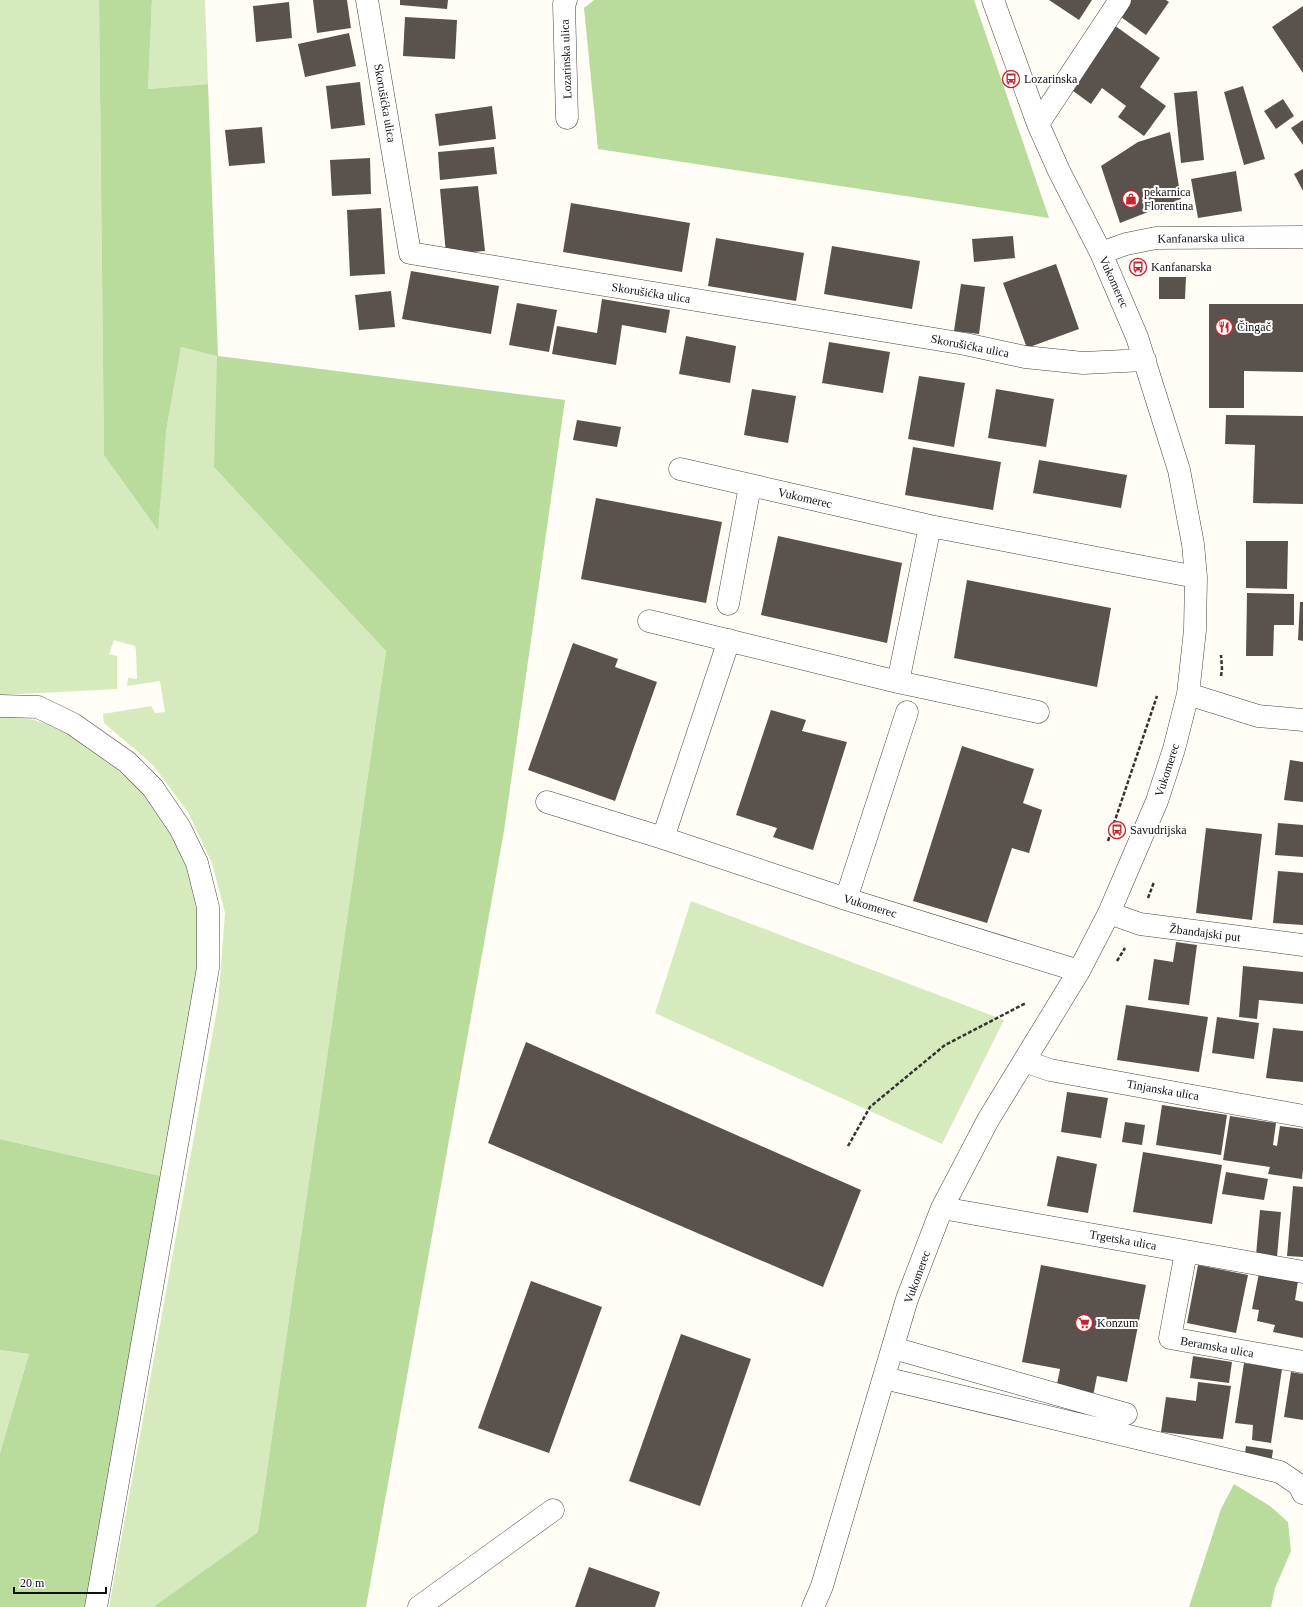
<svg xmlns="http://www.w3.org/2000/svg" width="1303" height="1607" font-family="Georgia,serif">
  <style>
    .green { fill: #d5ebbd }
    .forest { fill: #b9dc9c }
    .building { fill: #5a524d }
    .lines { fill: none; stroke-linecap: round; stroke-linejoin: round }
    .minor-casing { stroke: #444; stroke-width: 23 }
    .path { stroke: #333; stroke-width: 2.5; stroke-dasharray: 4 2; stroke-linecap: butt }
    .minor { stroke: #fff; stroke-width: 22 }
    .labels { text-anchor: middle; stroke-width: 4; stroke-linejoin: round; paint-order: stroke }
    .street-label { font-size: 12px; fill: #111; stroke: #fff }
    .poi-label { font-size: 12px; fill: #111; stroke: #fff; text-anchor: start }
  </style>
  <rect width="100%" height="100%" fill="#fffdf5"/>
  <!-- green -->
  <path class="green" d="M0,0H99L104,455L166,432L181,347L218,356L215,467L386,651L258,1532L153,1607H109L218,1004L225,913L212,863L188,812L152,764L104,723L103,714L151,706L155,713L165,712L160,681L127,686L128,678L137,679L136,651L135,646L114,640L109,654L117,656V689L0,695Z
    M152,0H205L208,84L148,89Z
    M0,715L34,720L69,731L107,760L146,796L170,830L188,864L200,910L201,964L165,1177L0,1139Z
    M691,901L1004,1020L942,1144L655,1013Z
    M0,1350L29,1354L0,1453Z"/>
  <!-- forest -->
  <path class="forest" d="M99,0H152L148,89L208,84L218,356L565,400L504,831L366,1607H153L258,1532L386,651L214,467L217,356L181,347L166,432L158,530L104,455Z
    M594,0H974L1049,218L598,149L584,8Z
    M0,1139L165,1177L86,1607H0V1453L29,1354L0,1350Z
    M1234,1484L1270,1506L1288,1522L1291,1551L1275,1588L1271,1607H1189L1221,1509Z"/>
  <!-- building -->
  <path class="building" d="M313,0H347L351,28L317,33Z
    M400,0H448L447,9L400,5Z
    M1049,0H1092L1079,20Z
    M1122,0H1166L1169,2L1146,35L1114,12Z
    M289,2L292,38L256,42L253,6Z
    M1303,6V73L1272,27Z
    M405,17L457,20L455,59L403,56Z
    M1114,25L1160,58L1140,87L1166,106L1144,136L1118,117L1126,106L1102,88L1091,104L1069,88Z
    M349,33L356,66L305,77L298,44Z
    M360,82L365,125L331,129L326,86Z
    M1243,86L1265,159L1244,165L1224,92Z
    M1197,91L1204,160L1181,163L1174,93Z
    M1283,99L1294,116L1276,129L1264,111Z
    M492,106L496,139L439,146L435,114Z
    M1303,120V145L1291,128Z
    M262,127L265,163L229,166L225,130Z
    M1170,132L1181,199L1120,223L1101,166L1138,142Z
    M494,147L497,174L440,180L438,152Z
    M370,158L371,194L332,196L330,160Z
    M1303,169V191L1294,174Z
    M1236,171L1242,211L1198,218L1191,179Z
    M478,186L485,251L446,254L440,189Z
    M571,203L690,223L682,272L563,252Z
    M381,208L385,274L350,276L347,210Z
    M1013,236L1015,258L974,262L972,239Z
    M716,238L804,253L796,301L708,286Z
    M832,246L920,261L912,309L824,294Z
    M1056,264L1079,329L1027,348L1003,283Z
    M411,271L499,286L491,334L402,319Z
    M1159,277H1186L1185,299H1159Z
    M961,284L985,287L979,334L954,331Z
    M391,291L395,327L359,330L355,295Z
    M602,299L670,310L666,333L622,325L616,365L552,354L557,326L597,333Z
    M517,303L557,310L549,352L509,345Z
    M1209,304H1303V372L1244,371V408H1209Z
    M686,336L736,346L730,383L679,374Z
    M829,342L890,352L883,393L822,383Z
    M919,376L965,383L954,447L908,439Z
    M752,389L796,396L788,443L744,435Z
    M996,389L1054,399L1046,447L988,438Z
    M1226,415L1303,416V504L1253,503L1255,445L1225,444Z
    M577,420L621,427L617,447L573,440Z
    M913,447L1001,462L993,510L905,495Z
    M1039,460L1127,475L1121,508L1033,493Z
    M596,498L722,522L706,603L581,579Z
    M778,536L902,563L887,643L761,615Z
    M1246,541H1288L1287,589L1246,588Z
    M967,580L1111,608L1097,687L954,658Z
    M1247,593L1294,594V625H1274L1273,656H1246Z
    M1300,602H1303V641L1298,640Z
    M573,643L618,659L615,667L657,682L615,801L528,770Z
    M771,710L806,720L802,731L847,742L813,850L773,837L777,828L736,815Z
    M962,746L1034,769L1023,803L1042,810L1029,853L1012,848L987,923L913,901Z
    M1290,760L1303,762V802L1284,800Z
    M1278,823L1303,825V857L1275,855Z
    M1206,828L1262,834L1252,920L1196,913Z
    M1278,871L1303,873V925L1273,923Z
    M1176,942L1197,945L1189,1005L1148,1000L1154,959L1173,962Z
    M1243,966L1303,972V1004L1259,1000L1257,1019L1239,1017Z
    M1126,1005L1208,1017L1199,1072L1117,1060Z
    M1217,1017L1259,1023L1254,1059L1212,1053Z
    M1273,1028L1303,1031V1082L1266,1078Z
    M526,1042L861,1190L823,1287L488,1143Z
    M1067,1092L1108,1098L1101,1138L1061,1132Z
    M1162,1105L1227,1115L1221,1155L1156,1145Z
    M1230,1116L1276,1123L1273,1145L1277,1146L1280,1126L1303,1129V1169L1302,1179L1268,1174L1270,1167L1223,1160Z
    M1125,1122L1145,1125L1142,1145L1122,1142Z
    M1143,1152L1222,1165L1212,1224L1133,1212Z
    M1057,1156L1097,1164L1088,1213L1047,1206Z
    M1226,1172L1268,1179L1264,1200L1222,1194Z
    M1293,1186L1303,1187V1257L1287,1256Z
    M1260,1210L1281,1212L1277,1257L1256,1255Z
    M1041,1265L1146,1285L1127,1382L1097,1376L1093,1396L1056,1389L1060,1369L1022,1362Z
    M1198,1265L1248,1275L1236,1333L1187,1323Z
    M1259,1273L1298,1281L1295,1300L1303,1302V1338L1273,1332L1275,1325L1257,1321L1259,1310L1252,1309Z
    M531,1281L602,1307L549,1453L478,1428Z
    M681,1334L751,1359L700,1506L629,1481Z
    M1193,1356L1232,1362L1229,1383L1190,1378Z
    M1244,1363L1282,1369L1271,1443L1252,1440L1253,1425L1235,1423Z
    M1291,1372L1303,1374V1420L1284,1417Z
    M1198,1382L1231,1386L1223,1439L1161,1432L1166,1397L1196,1401Z
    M1246,1446L1273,1450L1271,1464L1244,1460Z
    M589,1567L660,1592L655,1607H575Z"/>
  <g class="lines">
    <!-- minor casing -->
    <g class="minor-casing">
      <path id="minor" d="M367,0L410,253L965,344L1025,357L1083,363L1145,360
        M566,0L564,4L567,118
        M1038,124L1120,0
        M1101,253L1126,244L1156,238L1303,237
        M680,469L930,526L1196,577
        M728,604L750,486
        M649,621L898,682L1038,712
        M898,682L930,526
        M1188,694L1258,716L1303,720
        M0,706L38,707L73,724L127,762L153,788L180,828L197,863L208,907V968L96,1607
        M547,802L663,838L846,899L1079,971
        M663,838L729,640
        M846,899L907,712
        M1109,913L1140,924L1303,945
        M1024,1061L1050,1070L1303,1116
        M942,1208L1303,1272
        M1186,1252L1170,1338L1303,1362
        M893,1348L1126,1414
        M884,1378L1280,1472L1299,1485L1303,1493
        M419,1607L553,1510
        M813,1607L822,1586L907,1299L942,1208L988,1120L1079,971L1109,913L1157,801L1174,749L1188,694L1195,630L1196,577L1193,544L1179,470L1137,337L1101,253L1059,171L1038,124L993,0"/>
    </g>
    <!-- path -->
    <path class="path" d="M1221,676L1222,669L1221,655
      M1108,841L1157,696
      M1148,898L1154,882
      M1117,961L1125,948
      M848,1146L870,1107L945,1045L1026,1003"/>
    <!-- minor -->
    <use href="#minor" class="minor"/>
  </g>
  <!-- icons -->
  <defs>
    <g id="bus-ring" transform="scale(0.9)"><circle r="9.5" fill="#fff" stroke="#c4262e" stroke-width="1.5"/><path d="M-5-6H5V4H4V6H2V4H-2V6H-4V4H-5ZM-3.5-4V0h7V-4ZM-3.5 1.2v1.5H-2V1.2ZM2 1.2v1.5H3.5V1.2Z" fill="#c4262e"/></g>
    <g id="shop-ring" transform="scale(0.9)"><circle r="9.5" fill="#fff" stroke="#c4262e" stroke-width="1.5"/><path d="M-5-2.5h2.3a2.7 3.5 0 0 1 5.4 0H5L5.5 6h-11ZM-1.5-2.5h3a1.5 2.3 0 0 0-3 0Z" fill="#c4262e"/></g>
    <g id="restaurant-ring" transform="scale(0.9)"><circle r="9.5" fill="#fff" stroke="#c4262e" stroke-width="1.5"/><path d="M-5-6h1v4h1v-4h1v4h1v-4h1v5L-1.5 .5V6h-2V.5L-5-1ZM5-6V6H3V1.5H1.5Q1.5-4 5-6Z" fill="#c4262e"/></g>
    <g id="supermarket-ring" transform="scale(0.9)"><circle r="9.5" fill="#fff" stroke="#c4262e" stroke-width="1.5"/><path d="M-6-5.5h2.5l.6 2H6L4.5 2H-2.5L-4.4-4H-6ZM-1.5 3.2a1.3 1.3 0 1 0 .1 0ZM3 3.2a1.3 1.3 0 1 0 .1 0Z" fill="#c4262e"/></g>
  </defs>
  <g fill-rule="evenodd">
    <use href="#bus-ring" x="1011" y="79"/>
    <use href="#shop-ring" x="1131" y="199"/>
    <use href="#bus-ring" x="1138" y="267"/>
    <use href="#restaurant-ring" x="1224" y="327"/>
    <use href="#bus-ring" x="1117" y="830"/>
    <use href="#supermarket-ring" x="1084" y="1323"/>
  </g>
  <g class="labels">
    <!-- street labels -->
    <g class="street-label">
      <text transform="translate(566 59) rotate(-92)" y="4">Lozarinska ulica</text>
      <text transform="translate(385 103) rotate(80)" y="4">Skorušićka ulica</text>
      <text transform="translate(1201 238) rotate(-1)" y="4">Kanfanarska ulica</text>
      <text transform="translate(1114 282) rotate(66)" y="4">Vukomerec</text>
      <text transform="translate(651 293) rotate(9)" y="4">Skorušićka ulica</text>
      <text transform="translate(970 346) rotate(11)" y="4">Skorušićka ulica</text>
      <text transform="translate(805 498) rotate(13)" y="4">Vukomerec</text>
      <text transform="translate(1167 770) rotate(-72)" y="4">Vukomerec</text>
      <text transform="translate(870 906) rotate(17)" y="4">Vukomerec</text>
      <text transform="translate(1205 933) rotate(7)" y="4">Žbandajski put</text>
      <text transform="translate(1163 1090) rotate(10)" y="4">Tinjanska ulica</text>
      <text transform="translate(1123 1240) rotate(10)" y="4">Trgetska ulica</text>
      <text transform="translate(917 1277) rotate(-70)" y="4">Vukomerec</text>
      <text transform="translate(1217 1347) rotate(10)" y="4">Beramska ulica</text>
    </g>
    <!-- poi labels -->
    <g class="poi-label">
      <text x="1024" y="83">Lozarinska</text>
      <text x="1144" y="196">pekarnica<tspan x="1144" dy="14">Florentina</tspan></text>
      <text x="1151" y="271">Kanfanarska</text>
      <text x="1237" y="331">Čingač</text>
      <text x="1130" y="834">Savudrijska</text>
      <text x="1097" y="1327">Konzum</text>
    </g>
  </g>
  <!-- scale -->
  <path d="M14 1587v6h92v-6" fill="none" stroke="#111111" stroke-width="2"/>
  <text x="20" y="1587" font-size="12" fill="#111111" stroke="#ffffff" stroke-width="3" paint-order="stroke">20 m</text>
</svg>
